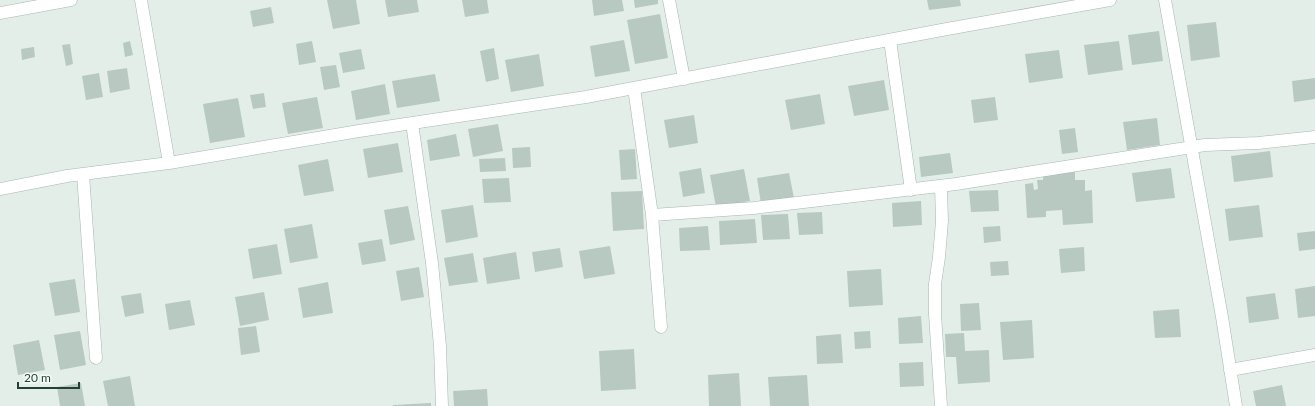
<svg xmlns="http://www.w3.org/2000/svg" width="1315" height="406" font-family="Lato,sans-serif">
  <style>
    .building { fill: #b8c9c2 }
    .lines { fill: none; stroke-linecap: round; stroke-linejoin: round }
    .street-casing { stroke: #a5b7b0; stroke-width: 13 }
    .street { stroke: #fff; stroke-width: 12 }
  </style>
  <rect width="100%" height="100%" fill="#e3eee9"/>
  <!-- building -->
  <path class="building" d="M327,0H356L360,24L333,29Z
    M385,0H417L419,12L388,17Z
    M462,0H487L489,13L465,17Z
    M592,0H622L624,11L594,16Z
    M634,0H658V4L635,8Z
    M927,0H960L961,6L929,10Z
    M271,7L274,23L253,27L250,11Z
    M660,14L668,58L635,64L627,20Z
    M1216,22L1220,57L1191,61L1187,25Z
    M1159,31L1163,61L1132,65L1128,35Z
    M624,40L630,71L595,77L590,46Z
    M130,41L133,55L125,57L123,43Z
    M312,41L316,62L299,65L296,44Z
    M1119,41L1123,70L1088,75L1084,45Z
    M70,44L73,64L66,66L62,45Z
    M34,47L35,57L22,60L21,49Z
    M494,48L499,79L486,82L480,51Z
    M361,49L365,69L343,73L339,53Z
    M1059,50L1063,78L1029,83L1025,54Z
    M539,54L544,86L511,92L505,60Z
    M336,65L340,87L324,90L320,67Z
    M127,68L130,89L110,93L107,71Z
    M99,73L103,97L86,100L82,76Z
    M435,74L440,101L397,108L392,81Z
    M1315,78V99L1294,102L1292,81Z
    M884,80L889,110L854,116L848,86Z
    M385,84L390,114L356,120L351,91Z
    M264,93L266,107L253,109L250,95Z
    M820,94L825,124L791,130L785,100Z
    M317,97L323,128L288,134L282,103Z
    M995,97L998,120L974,123L971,100Z
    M238,98L245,137L210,143L203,104Z
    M694,115L698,143L669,148L664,120Z
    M1157,118L1160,145L1127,150L1123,122Z
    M498,124L503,151L473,157L468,129Z
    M1075,128L1078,152L1062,154L1059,130Z
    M456,134L460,156L430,161L427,140Z
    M398,143L403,172L368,178L363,149Z
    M530,147L531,167L513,168L512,148Z
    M635,149L637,179L621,180L619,150Z
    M1270,151L1273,177L1234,182L1231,156Z
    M950,153L953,173L921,177L919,157Z
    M505,158L506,171L480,172L479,159Z
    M328,159L334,191L304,196L298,165Z
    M701,168L705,193L683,197L679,172Z
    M1171,168L1175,198L1136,202L1132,173Z
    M744,169L750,201L716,207L710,175Z
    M1075,172V180H1085V191L1092,190L1093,223L1063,225L1062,210L1046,211V217L1027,218L1025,184L1033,183L1034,190L1038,189L1037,180H1043V174Z
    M789,173L794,198L761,204L757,178Z
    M509,178L511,202L484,203L482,179Z
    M998,190L999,211L971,212L969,191Z
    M642,191L644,229L613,231L611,192Z
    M921,201L922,225L893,227L892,203Z
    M473,205L478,237L446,243L441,210Z
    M1259,205L1263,237L1229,241L1225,209Z
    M408,206L415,240L390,245L384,210Z
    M822,212L823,234L799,235L797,213Z
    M788,214L790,239L763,240L761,215Z
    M755,219L757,243L720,245L719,221Z
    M312,224L318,258L290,263L284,229Z
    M708,226L710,250L680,251L679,228Z
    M1000,226L1001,241L984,243L983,227Z
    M1315,231V249L1299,251L1297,233Z
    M382,239L386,261L362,265L358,243Z
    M277,244L282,274L253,279L248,249Z
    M610,246L615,274L584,279L579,251Z
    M1084,247L1085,271L1061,273L1059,249Z
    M560,248L563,267L535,272L532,252Z
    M516,252L520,279L487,284L483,258Z
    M473,253L478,282L449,286L444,258Z
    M1008,261L1009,275L991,276L990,262Z
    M419,267L424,297L401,301L396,271Z
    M881,269L883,305L849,307L847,271Z
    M75,279L80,312L55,316L49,283Z
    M328,282L333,313L303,318L298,288Z
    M1315,286V316L1298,318L1295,289Z
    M264,292L269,320L240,326L235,297Z
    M141,293L144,313L125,317L121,296Z
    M1275,293L1279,319L1249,323L1246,297Z
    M190,300L195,325L169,330L165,304Z
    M979,303L981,330L961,331L960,304Z
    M1179,309L1181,337L1155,338L1153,311Z
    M921,316L923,343L899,344L898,318Z
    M1032,320L1034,358L1003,360L1000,322Z
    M256,326L260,352L241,355L238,328Z
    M80,331L86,365L60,370L54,335Z
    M870,331L871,348L855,349L854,332Z
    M964,333L965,351L989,350L990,382L958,384L956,357H946L945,334Z
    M841,334L843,363L817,364L816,336Z
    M39,340L45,370L18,375L13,345Z
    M634,349L636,389L601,391L599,351Z
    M923,362L924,386L900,387L899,363Z
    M739,373L741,406H709L708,375Z
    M807,375L809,406H770L768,377Z
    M130,376L135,406H108L103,381Z
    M81,383L85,406H60L57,387Z
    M1282,385L1286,406H1256L1253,391Z
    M487,389L488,406H454L453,391Z
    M431,403V406H393V405Z"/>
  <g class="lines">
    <!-- street casing -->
    <g class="street-casing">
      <path id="street" d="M141,0L169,163
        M669,0L684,79
        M1165,0L1222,317L1236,406
        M0,13L71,0
        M890,40L911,190
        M634,88L652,215L661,327
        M412,123L432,263L440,346L442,406
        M83,174L96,358
        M941,186L942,221L939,257L935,284V314L941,406
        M0,189L67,176L169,163L359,131L586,97L947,29L1110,0
        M652,215L754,208L956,184L1205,145L1258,143L1315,137
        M1230,370L1315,355"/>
    </g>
    <!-- street -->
    <use href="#street" class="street"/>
  </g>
  <!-- scale -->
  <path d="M18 382v6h61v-6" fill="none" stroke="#214137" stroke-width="2"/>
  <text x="24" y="382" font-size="12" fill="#214137" stroke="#f4faf7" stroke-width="3" paint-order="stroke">20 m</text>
</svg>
